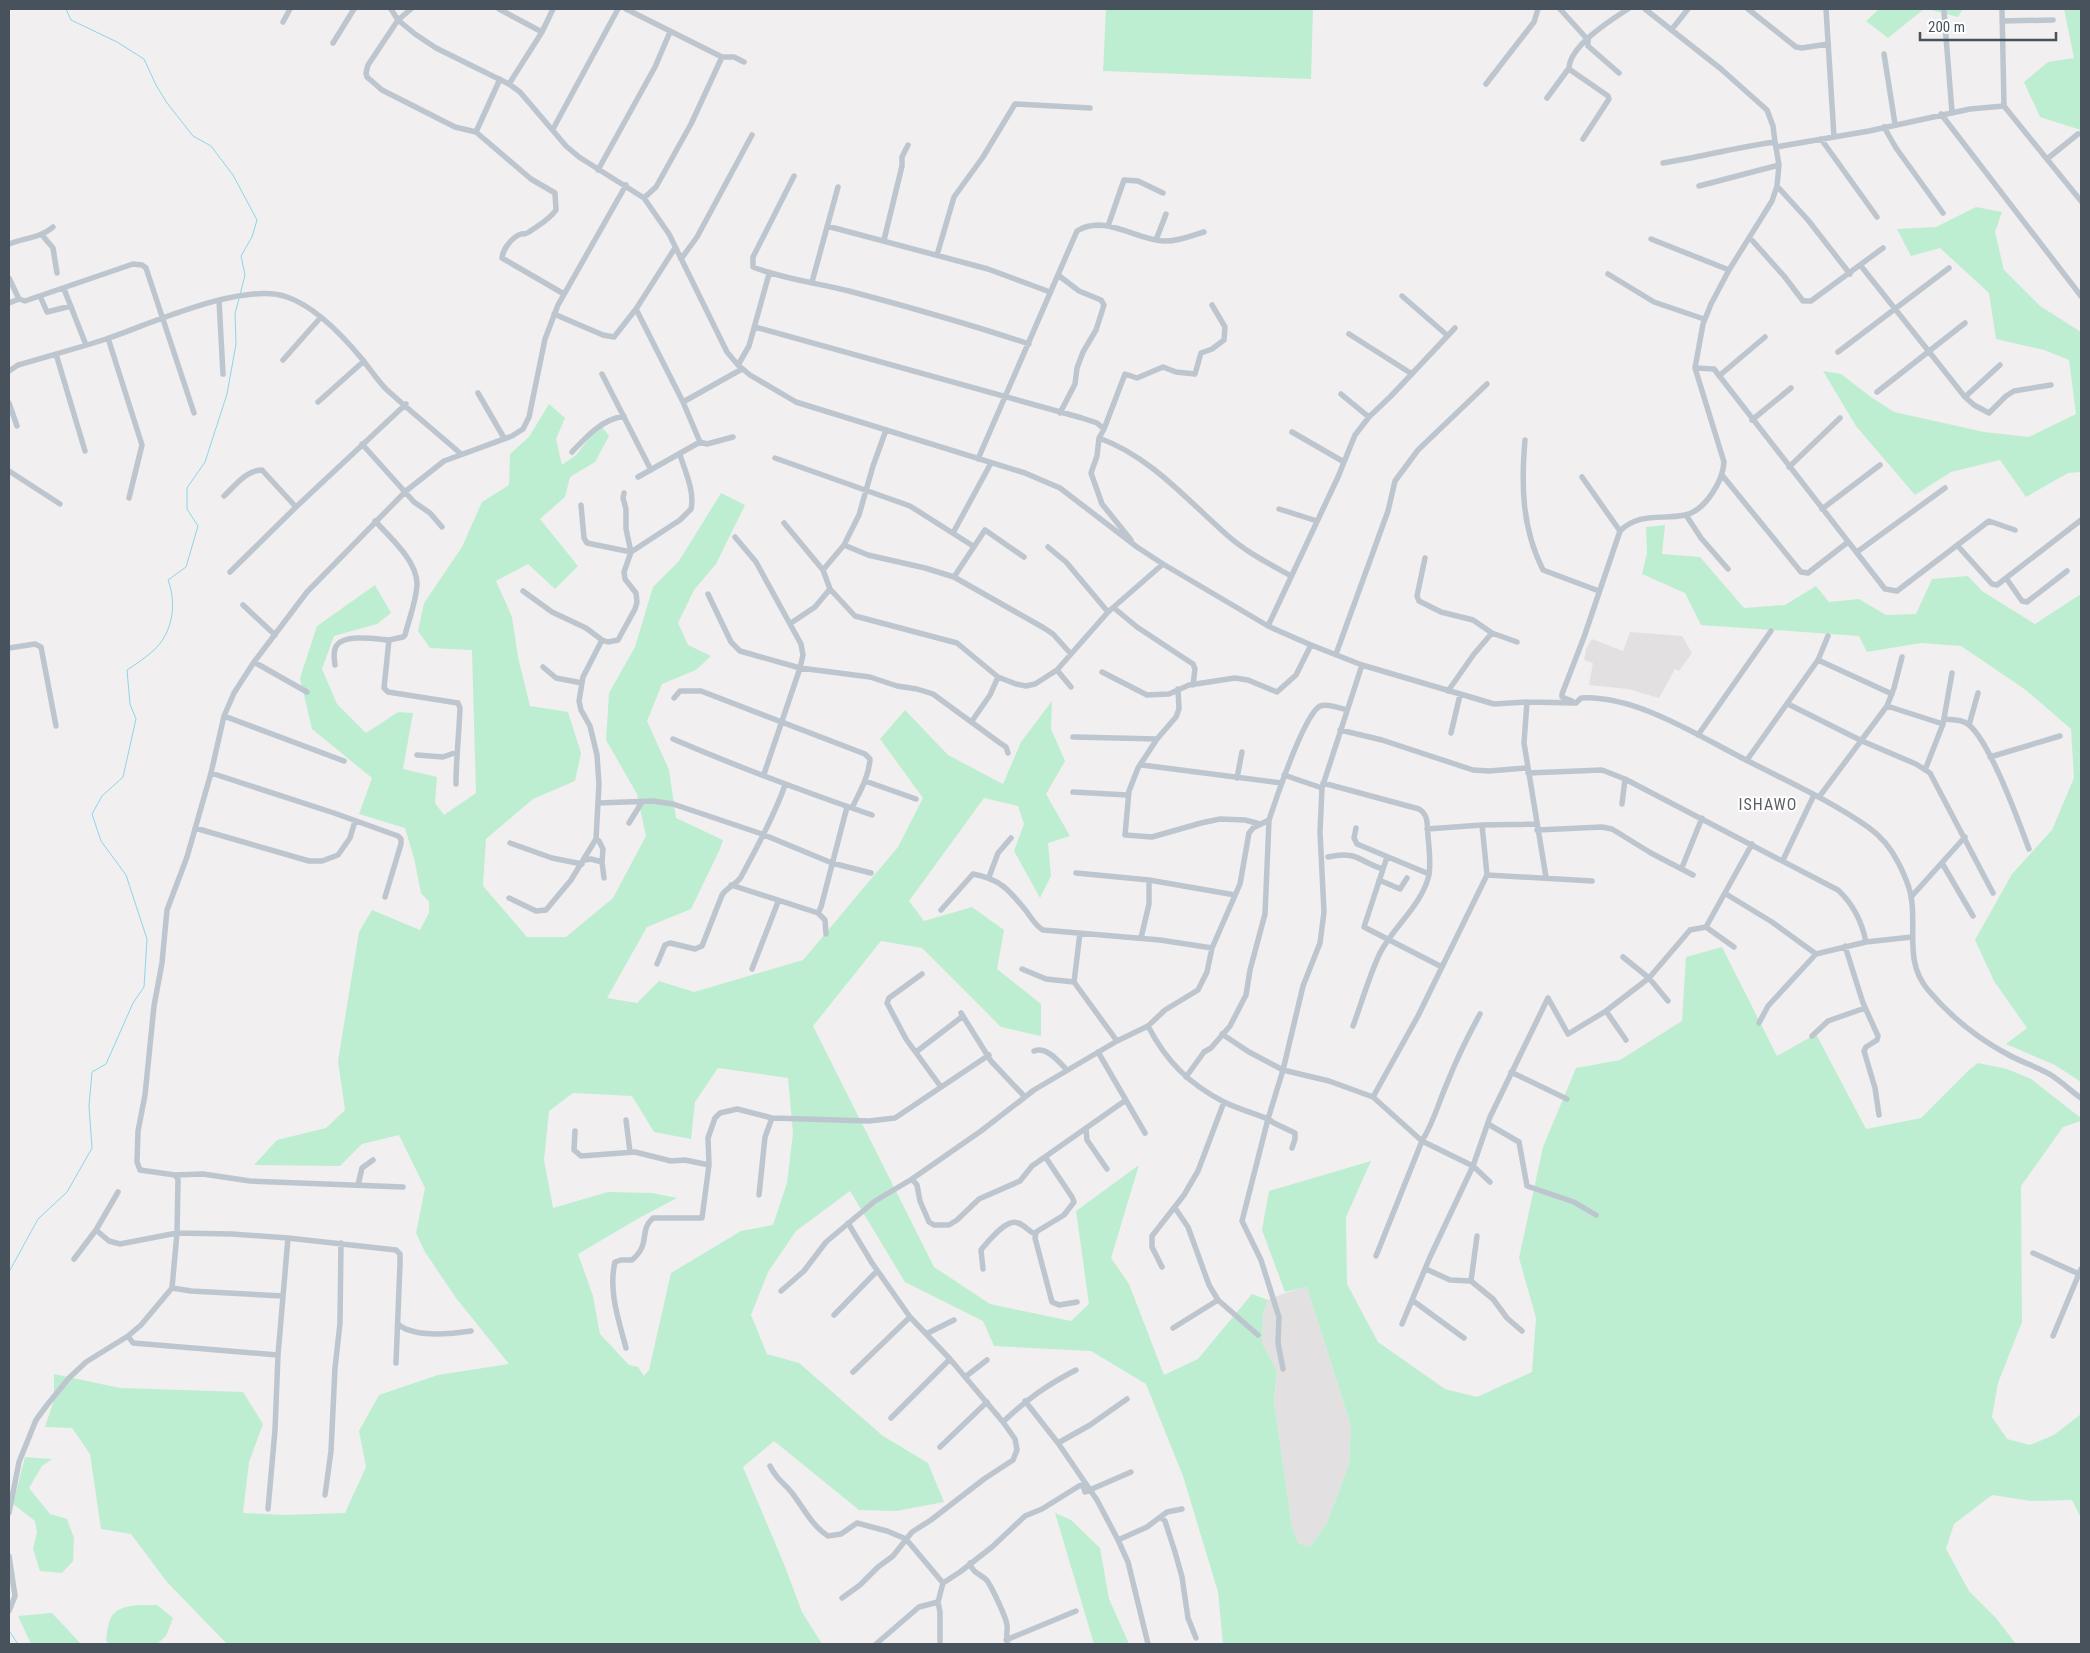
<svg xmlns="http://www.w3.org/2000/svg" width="2090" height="1653" font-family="'Roboto Condensed',sans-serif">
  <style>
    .education { fill: #e2e0e1 }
    .green { fill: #beeed1; fill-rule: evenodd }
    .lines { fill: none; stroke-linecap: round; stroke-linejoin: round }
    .stream { stroke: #8bd6eb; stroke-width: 1 }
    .minor { stroke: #bdc6ce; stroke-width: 5.5 }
    .labels { text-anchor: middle; stroke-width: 4; stroke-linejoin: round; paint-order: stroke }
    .quarter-label { font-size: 16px; letter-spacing: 1px; fill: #5b5f64; stroke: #fff }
  </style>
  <rect width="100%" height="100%" fill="#f1efef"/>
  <!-- education -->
  <path class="education" d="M1630,632L1682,636L1692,653L1679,671L1675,669L1659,698L1628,689L1589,685L1593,663L1584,660L1586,649L1592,639L1623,651Z
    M1307,1287L1351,1426L1349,1464L1327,1523L1310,1547L1298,1543L1292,1527L1274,1401L1277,1371L1262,1343L1263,1314L1268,1300L1285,1293Z"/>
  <!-- green -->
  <path class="green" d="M1106,9H1313L1311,79L1103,71Z
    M1879,9H1924L1888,38L1866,21Z
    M1927,9H1963L1958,17Z
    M2064,9H2081V130L2040,117L2024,82L2048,62L2074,58Z
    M1976,207L2002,212L1995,232L2004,270L2040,306L2081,332V472L2068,473L2026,497L2000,460L1951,472L1915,495L1856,426L1823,371L1841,374L1871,397L1894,412L1984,432L2029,437L2076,414L2069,360L2044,350L1996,339L1989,293L1940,248L1911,256L1897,229L1936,227Z
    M549,404L565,418L556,439L562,465L576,455L600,424L609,436L595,462L570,477L565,497L540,519L578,566L555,589L528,564L496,581L512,617L518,657L530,706L568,712L581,753L575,781L533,799L486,839L483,886L527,937H566L613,898L646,836L637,794L606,740L609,693L635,647L653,587L679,561L721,493L745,505L716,564L694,590L678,623L688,645L711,656L696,670L662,684L647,721L669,770L676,818L723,840L720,849L691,909L647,927L607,998L637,1003L659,981L694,992L803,960L898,847L923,798L880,739L905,710L948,755L1003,784L1021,742L1052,701L1051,729L1065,761L1046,794L1070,836L1048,843L1051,876L1040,898L1014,851L1024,824L1018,806L984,798L909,901L924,921L972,907L1004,930L997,969L1041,1004V1036L1001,1027L922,948L881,941L813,1026L934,1267L990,1304L1071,1321L1089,1304L1076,1211L1139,1165L1111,1258L1129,1284L1164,1375L1198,1359L1252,1294L1268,1300L1263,1314L1262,1343L1277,1371L1274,1401L1292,1527L1298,1543L1310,1547L1327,1523L1349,1464L1351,1426L1307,1287L1285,1292L1262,1230L1269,1191L1371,1161L1346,1217L1347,1284L1378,1342L1445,1389L1477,1397L1532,1372L1536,1318L1519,1258L1543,1147L1576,1068L1620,1060L1682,1021L1686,957L1722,947L1777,1056L1816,1034L1866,1129L1921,1118L1969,1070L1978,1063L2007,1069L2031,1079L2081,1118V1121L2063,1127L2021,1186L2022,1322L1998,1383L1992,1417L2007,1439L2030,1445L2054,1435L2081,1414V1518L2072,1500L2031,1501L1992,1495L1954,1524L1946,1549L1969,1591L1996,1618L2016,1644H1223L1218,1592L1183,1476L1146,1384L1091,1351L994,1346L983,1321L905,1282L850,1191L796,1231L768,1272L751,1315L767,1354L799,1363L883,1436L928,1463L944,1502L896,1511L859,1510L774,1441L743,1467L784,1564L802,1612L822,1644H227L167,1582L131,1534L101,1529L90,1454L72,1428L45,1427L54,1400V1374L120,1388L243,1392L263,1424L249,1462L243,1513L285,1515L345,1513L366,1467L359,1431L379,1395L438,1375L509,1364L456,1298L425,1252L416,1233L425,1188L399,1135L362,1144L340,1166L254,1165L277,1140L326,1128L345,1110L338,1061L359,932L372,910L420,930L429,913V902L421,893L414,858L405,828L359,814L372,778L312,729L300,678L317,626L375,585L391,613L377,624L334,636L322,669L337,704L366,733L398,712L413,713L403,769L437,777L435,803L444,815L476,793L472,650L430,648L418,631L424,603L462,547L482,502L509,485L510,454L529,437ZM718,1068L788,1078L793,1133L787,1183L773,1225L741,1231L671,1273L649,1370L644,1376L638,1367L629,1365L600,1334L593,1296L578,1254L639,1218L677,1198L652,1193L608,1192L553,1208L544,1160L549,1111L573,1093L632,1096L654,1132L691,1139L695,1102Z
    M1665,525L1662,554L1700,557L1744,608L1785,605L1816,586L1829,602L1859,599L1886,615L1916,614L1932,579L1968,576L1982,591L2035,624L2081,594V1082L2055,1065L2006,1044L2027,1028L1994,981L1975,940L2012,874L2052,830L2074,778L2071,729L2026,690L1961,646L1921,643L1867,652L1859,636L1701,625L1685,593L1642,574L1647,553L1646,527Z
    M25,1457L52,1459L42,1466L29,1488L50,1514L67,1519L74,1538L73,1561L62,1573L40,1571L33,1549L37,1532L35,1521L13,1504Z
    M1055,1513L1071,1520L1100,1548L1109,1599L1129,1644H1094Z
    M139,1605H157L173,1618L166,1636L157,1644H110L106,1641C109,1614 112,1608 139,1605Z
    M52,1613L81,1644H31L18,1616Z"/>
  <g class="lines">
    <!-- stream -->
    <path class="stream" d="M66,9L71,20L117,42L144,59L156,85L167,103L193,136L211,146L233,175L257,220L252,237L241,256L245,275L240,295
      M9,1272L38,1219L67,1192L92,1148L89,1106L92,1072L106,1064L133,1003L144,987L147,939L126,875L101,841L92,814L102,796L123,777L136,719L130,704L127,670C136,664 145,658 153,651C173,633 177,604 168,580L186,567L198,526L187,509V488L205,462L227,394L236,344L235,313L239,299
      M9,1631L18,1644"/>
    <!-- minor -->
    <path class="minor" d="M391,9L398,20L415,34L436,48L509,84L520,92L566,146L579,157L644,198L669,234L727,352L738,365L750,375L796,402L1025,473L1060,488L1137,547L1163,564L1268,626L1311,645L1362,665L1494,704L1527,702L1576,703L1581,698C1637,695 1700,737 1748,761C1789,782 1831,801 1868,827C1881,836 1892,850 1899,864C1904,874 1909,885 1911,896C1917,928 1904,962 1928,990C1950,1016 1977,1038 2007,1054C2021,1062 2038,1067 2051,1075C2062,1082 2071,1091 2081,1098
      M411,9L398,20L368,65L366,73L367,77L382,90L455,127L476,132L531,179L555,193L556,210C549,220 539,225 529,232C524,235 527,233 521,234C512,237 503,249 502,258L564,294
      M499,9L542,32L509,84
      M626,9L722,57H734L744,62
      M1560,9L1588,40V46L1619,73
      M1748,9L1796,47L1802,48L1828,44
      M1826,9L1834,137
      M2002,9L2004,106
      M1944,12L1952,112
      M2002,21L2053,20
      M283,22L290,9
      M1672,29L1688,9
      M542,32L553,9
      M333,43L354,9
      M1884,54L1895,124
      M1486,84L1534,22L1538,9
      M1547,98L1569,68
      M1941,114L2081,296
      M1884,127L1896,148L1943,213
      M553,129L618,9
      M476,132L500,79
      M1583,139L1609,99L1608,96L1569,69C1569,46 1611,20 1628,9
      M1821,139L1877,217
      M1776,147L1869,131L1970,109L2004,106L2081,201
      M2047,159L2078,134
      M1663,163C1701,157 1737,147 1775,142
      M598,170L655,67L670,32
      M794,176L753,257V267C783,279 817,283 849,291C909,307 969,324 1029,344
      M1699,186L1779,165
      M1777,186L1808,220L1850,274
      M644,198L656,187L691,124L722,57
      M827,226L988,269L1050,292
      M1108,226L1124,180L1138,181L1163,193
      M42,235L53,248L57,273
      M1750,238L1784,276L1803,301H1811L1883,248
      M1651,239L1729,270
      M884,240L902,166V157L908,145
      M1156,240L1166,214
      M9,244C23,238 41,238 53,227
      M937,255L954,197L983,157L1015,104L1090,108
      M681,259L697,237L752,135
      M1861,266L1965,397L1974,405L1989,413L2006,396L2014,391L2051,385
      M1608,274L1654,302L1704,319
      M1058,275L1079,291L1101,300L1104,305L1096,330L1083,352L1077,368L1075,384L1060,413
      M9,278L19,299
      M812,282L838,187
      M64,289L86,345
      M40,296L47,312L71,306
      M1402,296L1448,336
      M219,300L223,374
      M9,303L19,299L25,301L133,264L142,265L146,268L194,413
      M636,309L683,402L700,442
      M554,314L603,335L614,337L636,309L675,248
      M755,327L1082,418L1097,423L1104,429
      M1349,334L1412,374
      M108,338L142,445L129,498
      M1838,352L1949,268
      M56,354L85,451
      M283,360L321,317
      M738,365L749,346L769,274
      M1695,368L1714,369L1885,589L1897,591L1989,521L2015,530
      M9,371L18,365C48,356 79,348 109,338C152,323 245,281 287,297C316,307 343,336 362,359C370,369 377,380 386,389C410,411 436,432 461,454
      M602,374L651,470
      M1719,376L1765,337
      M1877,392L1965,323
      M478,393L504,438
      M1341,394L1369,417
      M1965,397L2000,365
      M318,402L364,361
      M683,402L742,369
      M9,403L17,426
      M1752,420L1791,388
      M1292,432L1344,462
      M1099,438C1151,457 1186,499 1227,535C1246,552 1268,563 1291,576
      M1525,440C1521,486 1522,528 1543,570L1599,591
      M362,444L414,502L430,513L442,527
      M572,452C587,436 601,420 624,416
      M775,458L910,506L973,546
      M978,459L1077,231C1105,214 1134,239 1163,241C1177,242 1190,236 1204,232
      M1789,467L1840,418
      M9,471L60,504
      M1722,475L1801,572L1808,573L1848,542
      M638,477L700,442L707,444L733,437
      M1582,477L1620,531
      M224,496C235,486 246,470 262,470L296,507
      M581,505L584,538L587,543L631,552L680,520L691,509C695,492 685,471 680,455
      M1279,509L1317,521
      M1822,509L1880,465
      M1686,515L1701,538L1728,569
      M375,521C390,537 418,562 417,585C416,602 409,619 405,635L403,637L389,640L384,688L388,692L458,703L460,708C459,734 456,759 456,784
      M784,523L823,570L830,589L855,616L957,643L998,677L1016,684L1026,686L1035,684L1057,670L1108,612L1163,564
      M953,533L991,463
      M735,537L756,562L801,644L803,655L800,668L764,774
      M1131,540L1102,504L1091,473L1097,456L1099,438L1104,429L1125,374L1137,378L1163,367L1176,372L1195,374L1201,353L1212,349L1224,340L1225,327L1212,305
      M844,545L868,555L925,568L954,577L1044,628L1053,634L1071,654
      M1957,545L1992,584L1997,585L2081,520
      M1048,547L1066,562L1108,612
      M1857,552L1945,488
      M1425,558L1417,596L1419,601L1441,612L1473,620L1492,633L1517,642
      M823,570L844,545L859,515L873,466L886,430
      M230,572L296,507L406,404
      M954,577L985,530L1024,557
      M2006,578L2022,601L2027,602L2067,571
      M523,591L552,612L586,628L602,640L608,642L618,640L635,609L637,602L636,593L625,579L624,572L631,552L626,529V509L623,498L624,493
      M708,594L731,642L740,651L800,668L870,677L897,686L917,689L933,694L1000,743L1006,747L1008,753
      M243,605L275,635
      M1114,608L1137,627L1193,664L1195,669L1193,685
      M791,623L815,607L830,589
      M1268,626L1338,477L1355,435L1369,417L1391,396L1455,328
      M9,648L35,644L41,647L56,726
      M1336,654L1388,511L1395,481L1418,450L1487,384
      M1818,660L1892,694
      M254,662L307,692
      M335,665C334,659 333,650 337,645C345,634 376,639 389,640
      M543,667L556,678L582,683
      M1057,670L1071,687
      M1102,672L1147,695L1169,694L1189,685L1235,678L1248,680L1277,692L1296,675L1311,645
      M1178,689L1179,709L1176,717L1157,739L1138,768L1129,791L1125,835L1152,837L1201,823L1220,819L1245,820L1260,824
      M1448,691L1474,654L1492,633
      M674,698L680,691H701L865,754L870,759C869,777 859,793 852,808
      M1572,701L1562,697V694L1584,637L1620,531C1639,512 1662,520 1685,515C1705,511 1723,481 1724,462L1695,368L1703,324L1711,304L1729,270L1772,201L1777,186L1779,165L1775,142L1773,126L1767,110L1721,69L1645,9
      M1527,702L1524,743L1546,877
      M1788,704L1862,741L1916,764L1930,773L1993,893
      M1887,706L1943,724
      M224,716L344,761
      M1944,719C1951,720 1960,719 1966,723C1988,735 2019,823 2029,849
      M972,721L990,695L998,677
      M1969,725L1978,693
      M1340,730L1382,740L1473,770L1489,771L1527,768
      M1451,733L1460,695
      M1698,735L1771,631
      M1073,737L1157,739
      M673,739C738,767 805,792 872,815
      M417,755L443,757L457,752
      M1990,757L2060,736
      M1747,760L1818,660L1828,636
      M1142,765L1281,783
      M1925,770L1943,724L1952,673
      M211,773L334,813L398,836L401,839V844L385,897
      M1528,773L1602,770L1625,779L1838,890C1853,904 1862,922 1866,942
      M1284,775L1322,788
      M1237,778L1242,752
      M865,781L916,799
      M1323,783L1419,809C1429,815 1427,826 1428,836C1429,848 1431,863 1429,875C1422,905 1394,926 1380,953C1369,976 1362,1002 1353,1026
      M1073,792L1127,795
      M1819,797L1887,706L1894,688L1902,657
      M598,803L653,801L673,804L762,834L832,863L871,873
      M1622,804L1625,779
      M629,823L642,802
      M195,828L309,861H322L338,855L350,838L355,821
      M1356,828L1354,838L1357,844L1429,874
      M1427,829L1482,825L1537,824
      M1537,830L1602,827L1612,829L1651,853L1693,875
      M596,839L599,841L603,849L602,862
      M510,843L552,858L582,864
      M1328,857C1358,850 1359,862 1383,869
      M1387,857L1364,927L1442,967
      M585,860L591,859L602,862L604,878
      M1783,860L1814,795
      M1942,863L1973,916
      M1683,865L1702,818
      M1076,873L1149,880L1235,895
      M1487,875L1592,881
      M989,877L998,853L1011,838
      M1379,880L1400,889L1407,878
      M731,885L818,913L821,907L847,807
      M1726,894L1772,922L1816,954L1866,942L1912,937
      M1911,897L1965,837
      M509,898L536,911L546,910L571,880L596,839L599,784L597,755L590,726L581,710L579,701L583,677L602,640
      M941,910L973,874C1001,879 1010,891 1027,912C1032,919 1036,926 1043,930L1160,940L1212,948
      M818,913L825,920L826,934
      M1706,927L1734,947
      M1080,933L1074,982L1117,1041
      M1141,938L1149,904V880
      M1845,946L1863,1003L1878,1036L1877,1040L1866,1047L1864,1051L1875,1088L1879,1115
      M1623,957L1649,978L1668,1001
      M657,964L665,945L670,943L695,949L702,946L722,895C727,887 736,885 741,877C757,847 774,816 785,785
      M752,969L778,902
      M1022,969L1046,979L1074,982
      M922,974L889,998L887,1003L906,1039L941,1087
      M1548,998L1568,1034L1606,1011L1649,978L1690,930L1706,927L1752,844
      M1606,1011L1626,1040
      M961,1013L991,1061L1024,1096
      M1759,1023L1768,1006L1816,954
      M1148,1026C1166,1061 1189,1084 1224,1102C1238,1109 1254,1113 1268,1119L1274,1123L1295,1133V1139L1292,1148
      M1222,1034L1249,1052L1283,1070L1329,1081L1373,1097L1422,1141L1473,1166L1490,1182
      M1812,1036L1828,1021L1865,1008
      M1034,1051C1047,1046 1059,1062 1067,1070
      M916,1052L963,1016
      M1098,1052L1145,1133
      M1511,1072L1567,1099
      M1186,1077L1204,1052L1211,1048L1230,1026L1246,995L1250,970L1265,914L1269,820
      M1373,1097L1418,1016L1487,875L1482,825
      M626,1120L630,1152
      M1488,1124L1519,1142L1527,1186L1574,1202L1596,1215
      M1086,1129L1087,1140L1107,1169
      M575,1131L574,1150L581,1156L635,1152L671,1161L685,1160L709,1165
      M1046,1158L1072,1197L1074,1202L1064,1215L1036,1232L1035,1238L1052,1302L1059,1305L1077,1302
      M175,1175L203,1174L250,1181L403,1187
      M912,1179L917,1185L920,1201L929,1222L934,1225H949L957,1220L979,1199L1020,1181L1032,1166L1126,1100
      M358,1185L362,1168L373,1160
      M759,1195L765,1137L772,1118
      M1175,1208L1188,1227L1209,1285L1218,1300L1258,1335
      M96,1230L109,1241L120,1244L177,1233L232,1234L288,1238L396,1250L400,1254V1264L396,1363
      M2033,1253L2079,1274
      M1376,1256L1422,1141C1434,1122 1439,1101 1448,1081C1457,1058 1468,1036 1480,1014
      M74,1259L96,1230L118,1192
      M1162,1267L1152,1247V1236L1184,1195L1198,1171L1224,1102
      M983,1269L981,1250C988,1242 1006,1218 1018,1223C1025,1225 1028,1231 1035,1234
      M1426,1269L1450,1280L1471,1281L1493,1299L1507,1318L1522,1331
      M1471,1281L1477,1236
      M172,1288L191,1291L283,1296
      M781,1291L804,1271L826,1242L875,1201L912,1179L981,1131L1034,1090L1117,1041L1148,1026L1165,1010L1198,990L1207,972L1212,948L1240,884L1249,833L1253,828L1269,820C1276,799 1304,715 1320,706C1327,703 1340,708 1347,710
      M1412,1300L1464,1338
      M834,1315L877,1271
      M1402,1324L1430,1257L1473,1166L1490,1117L1548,998
      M399,1325C416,1338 451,1334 471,1331
      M1173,1328L1218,1300
      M926,1334L954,1320
      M128,1336L133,1343L278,1355
      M2053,1336L2081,1269
      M626,1348C619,1321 608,1291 615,1262L621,1260H632C652,1243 638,1231 653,1218H702L709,1165L708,1138L715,1118L720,1113L737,1109L772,1118L869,1121L895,1118L989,1055
      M1283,1369L1278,1343L1279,1317L1261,1260L1242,1221L1268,1119L1283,1070L1303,986L1320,943L1324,912L1320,832L1322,788L1362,665
      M853,1372L910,1317
      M965,1377L987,1360
      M1025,1401L1058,1443L1097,1500L1118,1540L1128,1562L1148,1644
      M891,1418L950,1359
      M1003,1422C1027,1399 1047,1385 1076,1370
      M1058,1443L1090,1425L1127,1399
      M940,1447L987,1402
      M770,1466C778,1482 784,1482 792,1493C803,1507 812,1526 828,1536L841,1534L857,1523L887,1531L906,1539L943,1583
      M325,1495L331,1451L335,1368L340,1323L341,1243
      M268,1509L275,1430L278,1355L288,1238
      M9,1513L19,1462L36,1420L47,1405L69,1378L86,1362L128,1336L141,1325L172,1288L177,1233L178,1179L175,1175L140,1170L137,1162L138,1131L145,1095L154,1006L162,963L167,910L187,857L211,773L224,716L234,693L254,662L307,592L406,491L444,461L512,436L523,429L529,417L545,339L558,305L626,185
      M1161,1517L1165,1521L1175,1552L1182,1577L1188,1618L1196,1638
      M1118,1540L1147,1527L1167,1512L1182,1509
      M9,1556L15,1596L9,1611
      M970,1563C972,1574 984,1575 988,1582C993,1590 1006,1617 1007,1625C1008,1632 1005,1637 1008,1644
      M842,1598L860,1585L878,1567L893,1556L912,1532L931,1520L984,1479L1013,1460L1017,1450L1015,1439L1003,1422L950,1359L910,1317L872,1263L848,1223
      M1006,1640L1076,1611
      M876,1644L919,1607L938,1602
      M940,1644V1612L938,1602L943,1583L960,1572L992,1547L1025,1516L1042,1509L1079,1486L1083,1485L1085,1492L1131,1472"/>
  </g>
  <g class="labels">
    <!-- quarter labels -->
    <g class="quarter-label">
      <text x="1768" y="810">ISHAWO</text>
    </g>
  </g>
  <!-- border -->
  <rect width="2090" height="1653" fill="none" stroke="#47525c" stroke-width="20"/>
  <!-- scale -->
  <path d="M1920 32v8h136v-8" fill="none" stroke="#47525c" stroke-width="2.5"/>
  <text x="1928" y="32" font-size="15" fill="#47525c" stroke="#ffffff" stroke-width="4" paint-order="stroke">200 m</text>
</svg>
